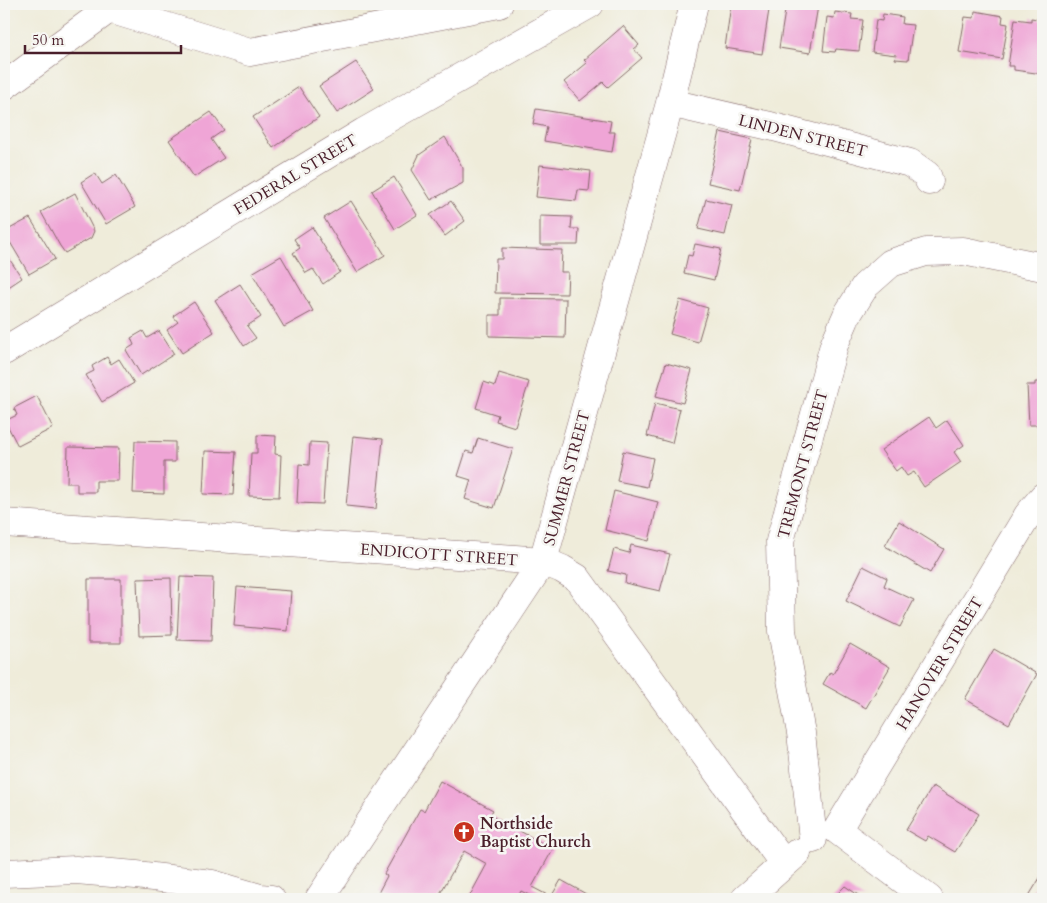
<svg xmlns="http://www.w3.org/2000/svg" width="1047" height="903" font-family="Cardo,serif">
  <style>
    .building { fill: #efa5d6 }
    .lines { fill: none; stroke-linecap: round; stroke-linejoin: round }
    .minor-casing { stroke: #846768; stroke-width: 29 }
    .minor { stroke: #fff; stroke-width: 28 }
    .labels { text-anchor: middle; stroke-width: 5; stroke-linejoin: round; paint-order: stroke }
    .street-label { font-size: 16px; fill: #4a1f2b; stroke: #f6f6f2 }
    .poi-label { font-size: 16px; font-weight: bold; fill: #4a1f2b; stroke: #f6f6f2; text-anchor: start }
  </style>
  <rect width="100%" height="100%" fill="#f6f6f2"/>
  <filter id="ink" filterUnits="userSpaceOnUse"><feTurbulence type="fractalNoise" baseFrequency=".02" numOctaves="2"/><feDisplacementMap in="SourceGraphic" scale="10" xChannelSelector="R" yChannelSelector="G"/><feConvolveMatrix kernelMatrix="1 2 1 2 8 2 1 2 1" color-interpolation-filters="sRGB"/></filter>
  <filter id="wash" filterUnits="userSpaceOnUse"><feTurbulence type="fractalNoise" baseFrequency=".0096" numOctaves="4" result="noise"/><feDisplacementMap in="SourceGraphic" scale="20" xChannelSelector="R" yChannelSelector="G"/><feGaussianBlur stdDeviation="1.12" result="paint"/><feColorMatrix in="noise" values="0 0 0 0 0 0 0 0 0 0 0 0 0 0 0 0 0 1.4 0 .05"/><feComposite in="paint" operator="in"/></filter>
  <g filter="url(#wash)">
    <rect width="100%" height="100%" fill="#efecda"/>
    <g id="blocks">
      <!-- building -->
      <path class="building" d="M731,4L769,10L762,54L725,48Z
        M798,4L818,6L810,53L779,48L786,5L798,6Z
        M975,11L1003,16L1002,23L1008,24L1002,59L959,52L965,17L974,18Z
        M835,12L852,14L851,19L863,20L859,51L836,49L835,52L823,51L827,17L834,18Z
        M883,14L903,17L902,24L913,25L908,60L895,59L896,55L872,52L876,20L882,21Z
        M1031,18L1043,20V74L1014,70V66H1008L1015,19L1031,21Z
        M623,26L639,45L634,49L642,58L608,87L603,82L580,101L564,82L587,63L584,60Z
        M356,62L374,89L337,113L319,86Z
        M299,87L319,117L273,148L253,117Z
        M536,109L611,121L609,132H615L612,152L544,141L547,127L533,124Z
        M211,112L224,130L211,139L224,158L194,177L169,140Z
        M720,132L752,139L740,190L708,183Z
        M445,137L463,168V183L431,200L412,170L419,155Z
        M540,165L591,171L589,191L578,190L576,201L536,197Z
        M95,173L102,184L116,175L135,207L106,224L81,182Z
        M394,177L417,215L395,229L372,191Z
        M75,193L94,231L91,238L65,253L60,246L41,212Z
        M706,199L732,205L725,235L698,229Z
        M351,201L385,255L357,272L324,218Z
        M451,201L465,221L445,236L430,215Z
        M540,216L572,217L571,229H579L578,245H540Z
        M30,218L55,259L29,274L4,232Z
        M312,227L340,272L323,284L313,269L306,273L293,253L300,248L294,239Z
        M695,244L721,249L714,280L684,273L688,255L692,256Z
        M502,248L562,250L561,272H568L567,294L495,293L496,259H502Z
        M4,251L22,278L4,290Z
        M281,256L313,311L284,327L252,273Z
        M240,284L261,317L247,326L256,338L244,346L215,300Z
        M500,298L566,299L565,338L489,336V315H500Z
        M680,300L708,308L698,342L670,334Z
        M194,302L214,332L182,353L167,330L178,322L173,316Z
        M143,331L147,338L159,331L174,354L141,375L126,350L134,345L131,338Z
        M107,357L111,364L119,359L134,383L102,402L86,375L94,371L92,366Z
        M666,363L692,370L683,403L656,396Z
        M499,373L529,382L515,427L496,421L498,415L476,408L484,382L495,386Z
        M1035,382H1043V427L1039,428V425H1029L1027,385H1035Z
        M37,396L53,428L18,446L5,421L17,415L14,408Z
        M655,403L680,409L672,443L647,436Z
        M929,417L936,428L947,420L964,445L954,452L961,462L924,487L914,472L907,476L901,467L896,471L881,450Z
        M257,435L276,436L275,454L281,455L279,497L249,496L251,453H257Z
        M353,436L383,439L376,509L346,506Z
        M478,438L513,449L494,508L465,499L471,480L458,476L466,451L473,453Z
        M135,441L175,442V462H164V494L133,493Z
        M310,442L327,443L323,504L297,503L299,464L309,465Z
        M68,447L119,448L118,481H96V492H77V483H67Z
        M205,451L236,452L233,495L203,494Z
        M623,451L653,458L647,487L617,481Z
        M614,491L658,502L649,541L605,530Z
        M899,521L944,549L930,573L885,546Z
        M631,545L670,554L660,591L625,583L626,575L608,571L614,549L629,553Z
        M863,566L887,578L884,586L914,600L900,627L846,601Z
        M180,577L213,578L211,641L177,640Z
        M171,578L172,635L139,636L137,579Z
        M88,579H121V643H88Z
        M237,587L291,591L288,631L234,626Z
        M850,644L890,667L866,708L823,684L830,672L833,674Z
        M994,649L1037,674L1009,724L965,699Z
        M440,781L493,810L490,815L553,849L532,887L551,897L561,880L595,899H537L521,891L517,899H468L487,864L464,851L437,899H389L378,893L387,876L384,874L420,809L424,811Z
        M933,786L979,814L955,852L928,836L925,841L906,830Z
        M1043,873V899H1027Z
        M845,886L864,899H832Z"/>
    </g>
  </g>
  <g filter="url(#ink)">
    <use href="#blocks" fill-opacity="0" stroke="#846768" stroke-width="1"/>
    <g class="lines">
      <!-- minor casing -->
      <g class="minor-casing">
        <path id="minor" d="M100,4L109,9L250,52L499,4
          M4,86L109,9
          M670,103L770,126L910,163L927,175L929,181
          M4,351L364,132L590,4
          M4,523L543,561L562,569L577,578L784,864
          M837,830L1028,515L1043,497
          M837,830L929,899
          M813,839L801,733L782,631L780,541L834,345L847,315L865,286L891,263L926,252L963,251L1043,267
          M4,873L76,870L136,875L212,884L260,898L271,899
          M319,899L543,561L670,103L694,4
          M745,899L797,853"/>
      </g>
      <!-- minor -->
      <use href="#minor" class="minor"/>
    </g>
  </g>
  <!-- icons -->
  <defs>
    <g id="church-disc" transform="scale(1.125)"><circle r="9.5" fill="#c8321e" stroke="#f6f6f2"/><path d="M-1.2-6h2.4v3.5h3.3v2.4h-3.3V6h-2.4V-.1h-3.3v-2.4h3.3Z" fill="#fff"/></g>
  </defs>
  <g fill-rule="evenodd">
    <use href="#church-disc" x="464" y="832"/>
  </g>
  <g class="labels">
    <!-- street labels -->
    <g class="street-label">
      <text transform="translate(803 135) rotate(14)" y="6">LINDEN STREET</text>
      <text transform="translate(295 174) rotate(-31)" y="6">FEDERAL STREET</text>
      <text transform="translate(802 464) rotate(-75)" y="6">TREMONT STREET</text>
      <text transform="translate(566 478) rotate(-75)" y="6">SUMMER STREET</text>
      <text transform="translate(439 554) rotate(4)" y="6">ENDICOTT STREET</text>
      <text transform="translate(939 663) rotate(-59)" y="6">HANOVER STREET</text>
    </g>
    <!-- poi labels -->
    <g class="poi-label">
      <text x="480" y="829">Northside<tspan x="480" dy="18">Baptist Church</tspan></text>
    </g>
  </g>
  <!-- margin -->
  <rect width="1047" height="903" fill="none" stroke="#f6f6f2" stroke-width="20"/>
  <!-- scale -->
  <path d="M25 45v8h156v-8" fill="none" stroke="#4a1f2b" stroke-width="2.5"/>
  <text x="32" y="45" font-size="15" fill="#4a1f2b" stroke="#f6f6f2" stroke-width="4" paint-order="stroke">50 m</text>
</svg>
